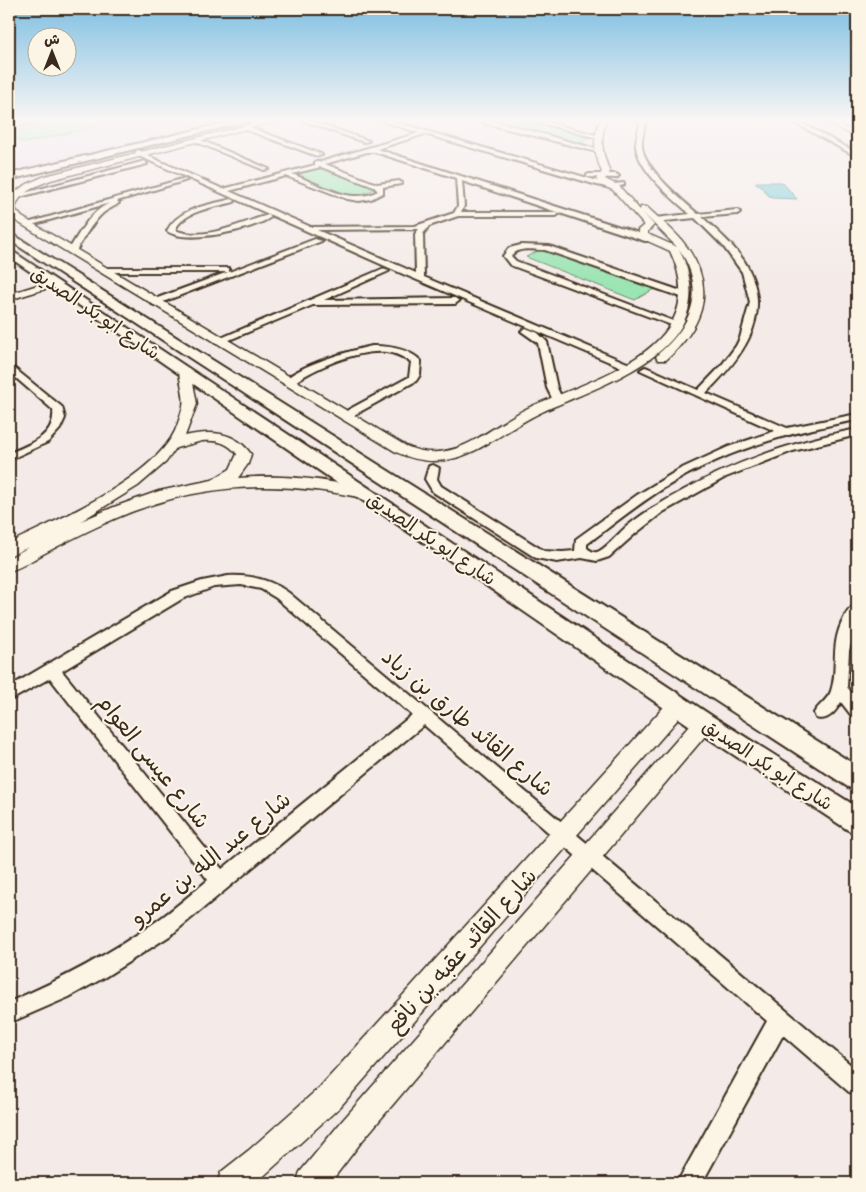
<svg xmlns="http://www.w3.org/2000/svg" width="866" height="1192" font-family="Mynerve,'Playpen Sans Arabic',sans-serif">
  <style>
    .built { fill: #ebe0ec }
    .green { fill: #9be4b3; stroke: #6b8768 }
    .water { fill: #7fcfda; stroke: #648d8f }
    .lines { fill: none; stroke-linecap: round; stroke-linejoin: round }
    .minor-casing { stroke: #3b2a1e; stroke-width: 4 }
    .tertiary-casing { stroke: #3b2a1e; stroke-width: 3 }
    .secondary-casing { stroke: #3b2a1e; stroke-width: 4 }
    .minor { fill: #fcf5e5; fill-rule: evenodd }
    .tertiary { fill: #fcf5e5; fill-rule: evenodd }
    .secondary { fill: #fcf5e5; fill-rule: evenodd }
    .labels { text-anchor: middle; stroke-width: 4; stroke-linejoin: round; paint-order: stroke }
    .street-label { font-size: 19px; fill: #3b2a1e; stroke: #fcf5e5 }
    .near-street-label { font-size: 22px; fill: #3b2a1e; stroke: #fcf5e5 }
  </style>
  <rect width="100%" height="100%" fill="#f4ebe8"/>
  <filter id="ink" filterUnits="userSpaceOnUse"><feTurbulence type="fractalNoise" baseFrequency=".02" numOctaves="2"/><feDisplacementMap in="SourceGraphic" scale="10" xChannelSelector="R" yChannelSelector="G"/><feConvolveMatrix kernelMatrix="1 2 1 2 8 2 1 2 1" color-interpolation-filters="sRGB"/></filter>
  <g filter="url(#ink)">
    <!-- built -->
    <path class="built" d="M54,119H240L9,173V128Z"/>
    <!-- green -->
    <path class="green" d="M72,119H78L96,127L24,143L9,135V132Z
      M520,119L591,137L579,144L486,120Z
      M319,168L377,188L354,197L295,175Z
      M544,248L654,289L635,300L526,257Z"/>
    <!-- water -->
    <path class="water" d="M757,182H782L797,199L772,198L767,194L763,188L755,183Z"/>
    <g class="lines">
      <!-- minor casing -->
      <g class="minor-casing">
        <path id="minor" d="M298,119H306L369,141L364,142Z
          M377,119H385L598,181L612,184L624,183V185L612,188L597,185L425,134L377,149L651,237V241H645L462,181L464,206L461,212H556L559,214L556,216H458L429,226L423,234L424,277L632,365V369H626L403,274L141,157L135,152L138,150L144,152L146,155L223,189L315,165V162H320L419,133ZM367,152H375L456,178L458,206L454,213L415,226L311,227L229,191L286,176L347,199L359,201L371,199L383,193V187L401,184L402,183L399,181L377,184L325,164ZM321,167L374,187L378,191C350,206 319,184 292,174ZM419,229L415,234L416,273L317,230Z
          M482,119H487L600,150L597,152L484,123Z
          M526,119H535L600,136L597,138Z
          M641,119H647C645,127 641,138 642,146C644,169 681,199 698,214L737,210L740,212L737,214L702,217C718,232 742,252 750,272C772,321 739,360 706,393L787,428L857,414V420C789,432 723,451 664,488C637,505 612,525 587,544V548C590,550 593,553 597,552C605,550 619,533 626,527C636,519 647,511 658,505C720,467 785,443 857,429V435L793,451L726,477L663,512L635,534L609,557L597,561L582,558L557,562L536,558L433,492L425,479L429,466L433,465L439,468L437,479L441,486L544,551L562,552L575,551L576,539L637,495L680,469L728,447L775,431L640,370L645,367L648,368L698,390L721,366L736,346L740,338L750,302L742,272L723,246L695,218L655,222L651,220L655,218L690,214C672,198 640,172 636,147C635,139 640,127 641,119Z
          M788,119H794L857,153V157Z
          M246,126L321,154L322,155L317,156L244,129Z
          M194,139H198L269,169L264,170L194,141Z
          M145,161L147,164L16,198L13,196Z
          M589,174H616L619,176L616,178L587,177V175Z
          M182,179L187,180L117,201L119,203C114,207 108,209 103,213C91,224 83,239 75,253L68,251C79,234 90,211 110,203L28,226L24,224Z
          M232,199L235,201L234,202C216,207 184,210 175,230C204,242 240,223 268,215L271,217C254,230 186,245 167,231C178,208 209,205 232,199Z
          M315,239L322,241L155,305L152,304V300L228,272H103L99,270L103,268H229V272Z
          M521,245L549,246L690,294V298H684L545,250C533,250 519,246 511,256L516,261L681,324L680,326H674L510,265L503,256L509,248Z
          M382,269L389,271L324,300L455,298L459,301L455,304L313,305L222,343H216L214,341Z
          M526,328L538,333L547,342L557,388L563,400L562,402H554L547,388L538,343L521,331Z
          M372,346C389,346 408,348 421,361L420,375L416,381L356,414L351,419H343L342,417L348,410L409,377L411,362C403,357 396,353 386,352C358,349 314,368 292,384H284L283,382C298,365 349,351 372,346Z
          M9,364L62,407L65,418L60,429L48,442L9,460V453C29,445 56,436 53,410L9,372Z
          M228,576C250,575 271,579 289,593L857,1070V1095L849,1092L783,1035L702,1183H677L767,1021L424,725L171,935L105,977L69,997L9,1023V1002C61,980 110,954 157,921C174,909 191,894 208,880L50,678L9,701V687L172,591L202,581ZM241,585L261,589L276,598L412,715L222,869L62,671L182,599L214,587Z
          M857,605V621L849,651L847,687L857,699V717L851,715L841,702C836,711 828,722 816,718L814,713C818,705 828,700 831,691C839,667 829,646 844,618C847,612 850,607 857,605Z"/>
      </g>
      <!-- tertiary casing -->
      <g class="tertiary-casing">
        <path id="tertiary" d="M9,119H30L9,122Z
          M272,119H284L51,180C37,185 18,193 15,209L22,217L406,446C455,468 489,426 530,407C595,378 716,347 670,251L641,238L638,230L644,225L613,190L603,186L596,179L602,172C594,153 592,138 601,119H607C599,138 602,154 610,172L605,179L619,186L640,210L641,207H647C659,219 673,229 683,242C718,286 705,325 666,360H658L656,357L658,354C692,325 707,290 679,249C728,348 609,381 542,412C491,436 457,480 396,452L16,221L9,213C9,210 8,204 9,201C13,189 34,181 45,176ZM643,213L677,247L648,234V231L654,225Z
          M818,119H827L857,133V137Z
          M54,280L59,283L58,285L9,300V294Z
          M185,368L191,372L197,404L185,436C211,430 235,431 251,454L248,464L238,478C283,474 329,479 373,491L376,494L373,497L368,499C272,478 190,483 101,525C81,534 62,544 43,554C32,560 21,568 9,571V558L29,547L9,556V543C56,521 152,479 175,431C178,424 181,414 183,406C185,396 180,382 179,372ZM202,441C217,440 227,442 237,454L230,469L212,480L159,491L114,507L81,521L138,486L166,462L176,448Z
          M678,697L685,699L688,705L685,711L340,1107L256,1183H217L221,1172L249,1150L320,1087L671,699Z
          M704,714L711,717L714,723L711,729L362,1141L330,1183H296L300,1172L342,1121L697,717Z"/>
      </g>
      <!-- secondary casing -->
      <g class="secondary-casing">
        <path id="secondary" d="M30,119H46L9,128V124Z
          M242,119H256L9,180V174Z
          M9,232L857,766V790L848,787L9,240Z
          M9,249L712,716L857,807V833L848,830L696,730L9,257Z"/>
      </g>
      <!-- minor -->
      <use href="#minor" class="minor"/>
      <!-- tertiary -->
      <use href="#tertiary" class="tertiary"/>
      <!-- secondary -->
      <use href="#secondary" class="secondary"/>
    </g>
  </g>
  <!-- sky -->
  <linearGradient id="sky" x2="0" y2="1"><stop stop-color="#7ebfe2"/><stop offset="0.42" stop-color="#faf6f5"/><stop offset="1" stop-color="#faf6f5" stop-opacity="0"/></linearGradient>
  <rect width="866" height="286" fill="url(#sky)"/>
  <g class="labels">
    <!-- street labels -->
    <g class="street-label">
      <text transform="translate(96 312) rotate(34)" y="7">شارع ابو بكر الصديق</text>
      <text transform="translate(432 538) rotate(34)" y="7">شارع ابو بكر الصديق</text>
      <text transform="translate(768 764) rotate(33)" y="7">شارع ابو بكر الصديق</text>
    </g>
    <!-- near-street labels -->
    <g class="near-street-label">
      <text transform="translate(468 722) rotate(40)" y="8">شارع القائد طارق بن زياد</text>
      <text transform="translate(154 761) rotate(51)" y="8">شارع عيسى العوام</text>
      <text transform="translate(210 858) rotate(-39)" y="8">شارع عبد الله بن عمرو</text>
      <text transform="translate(461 950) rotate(-48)" y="8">شارع القائد عقبه بن نافع</text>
    </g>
  </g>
  <!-- margin -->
  <rect width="866" height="1192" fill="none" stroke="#fcf5e5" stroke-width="30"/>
  <rect x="15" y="15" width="836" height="1162" fill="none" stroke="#3b2a1e" stroke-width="2" filter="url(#ink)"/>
  <!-- north arrow -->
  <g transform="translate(52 52)"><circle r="24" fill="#fcf5e5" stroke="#afa495"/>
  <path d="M0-4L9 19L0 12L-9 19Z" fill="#3b2a1e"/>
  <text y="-8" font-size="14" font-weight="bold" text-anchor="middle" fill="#3b2a1e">ش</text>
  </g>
</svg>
